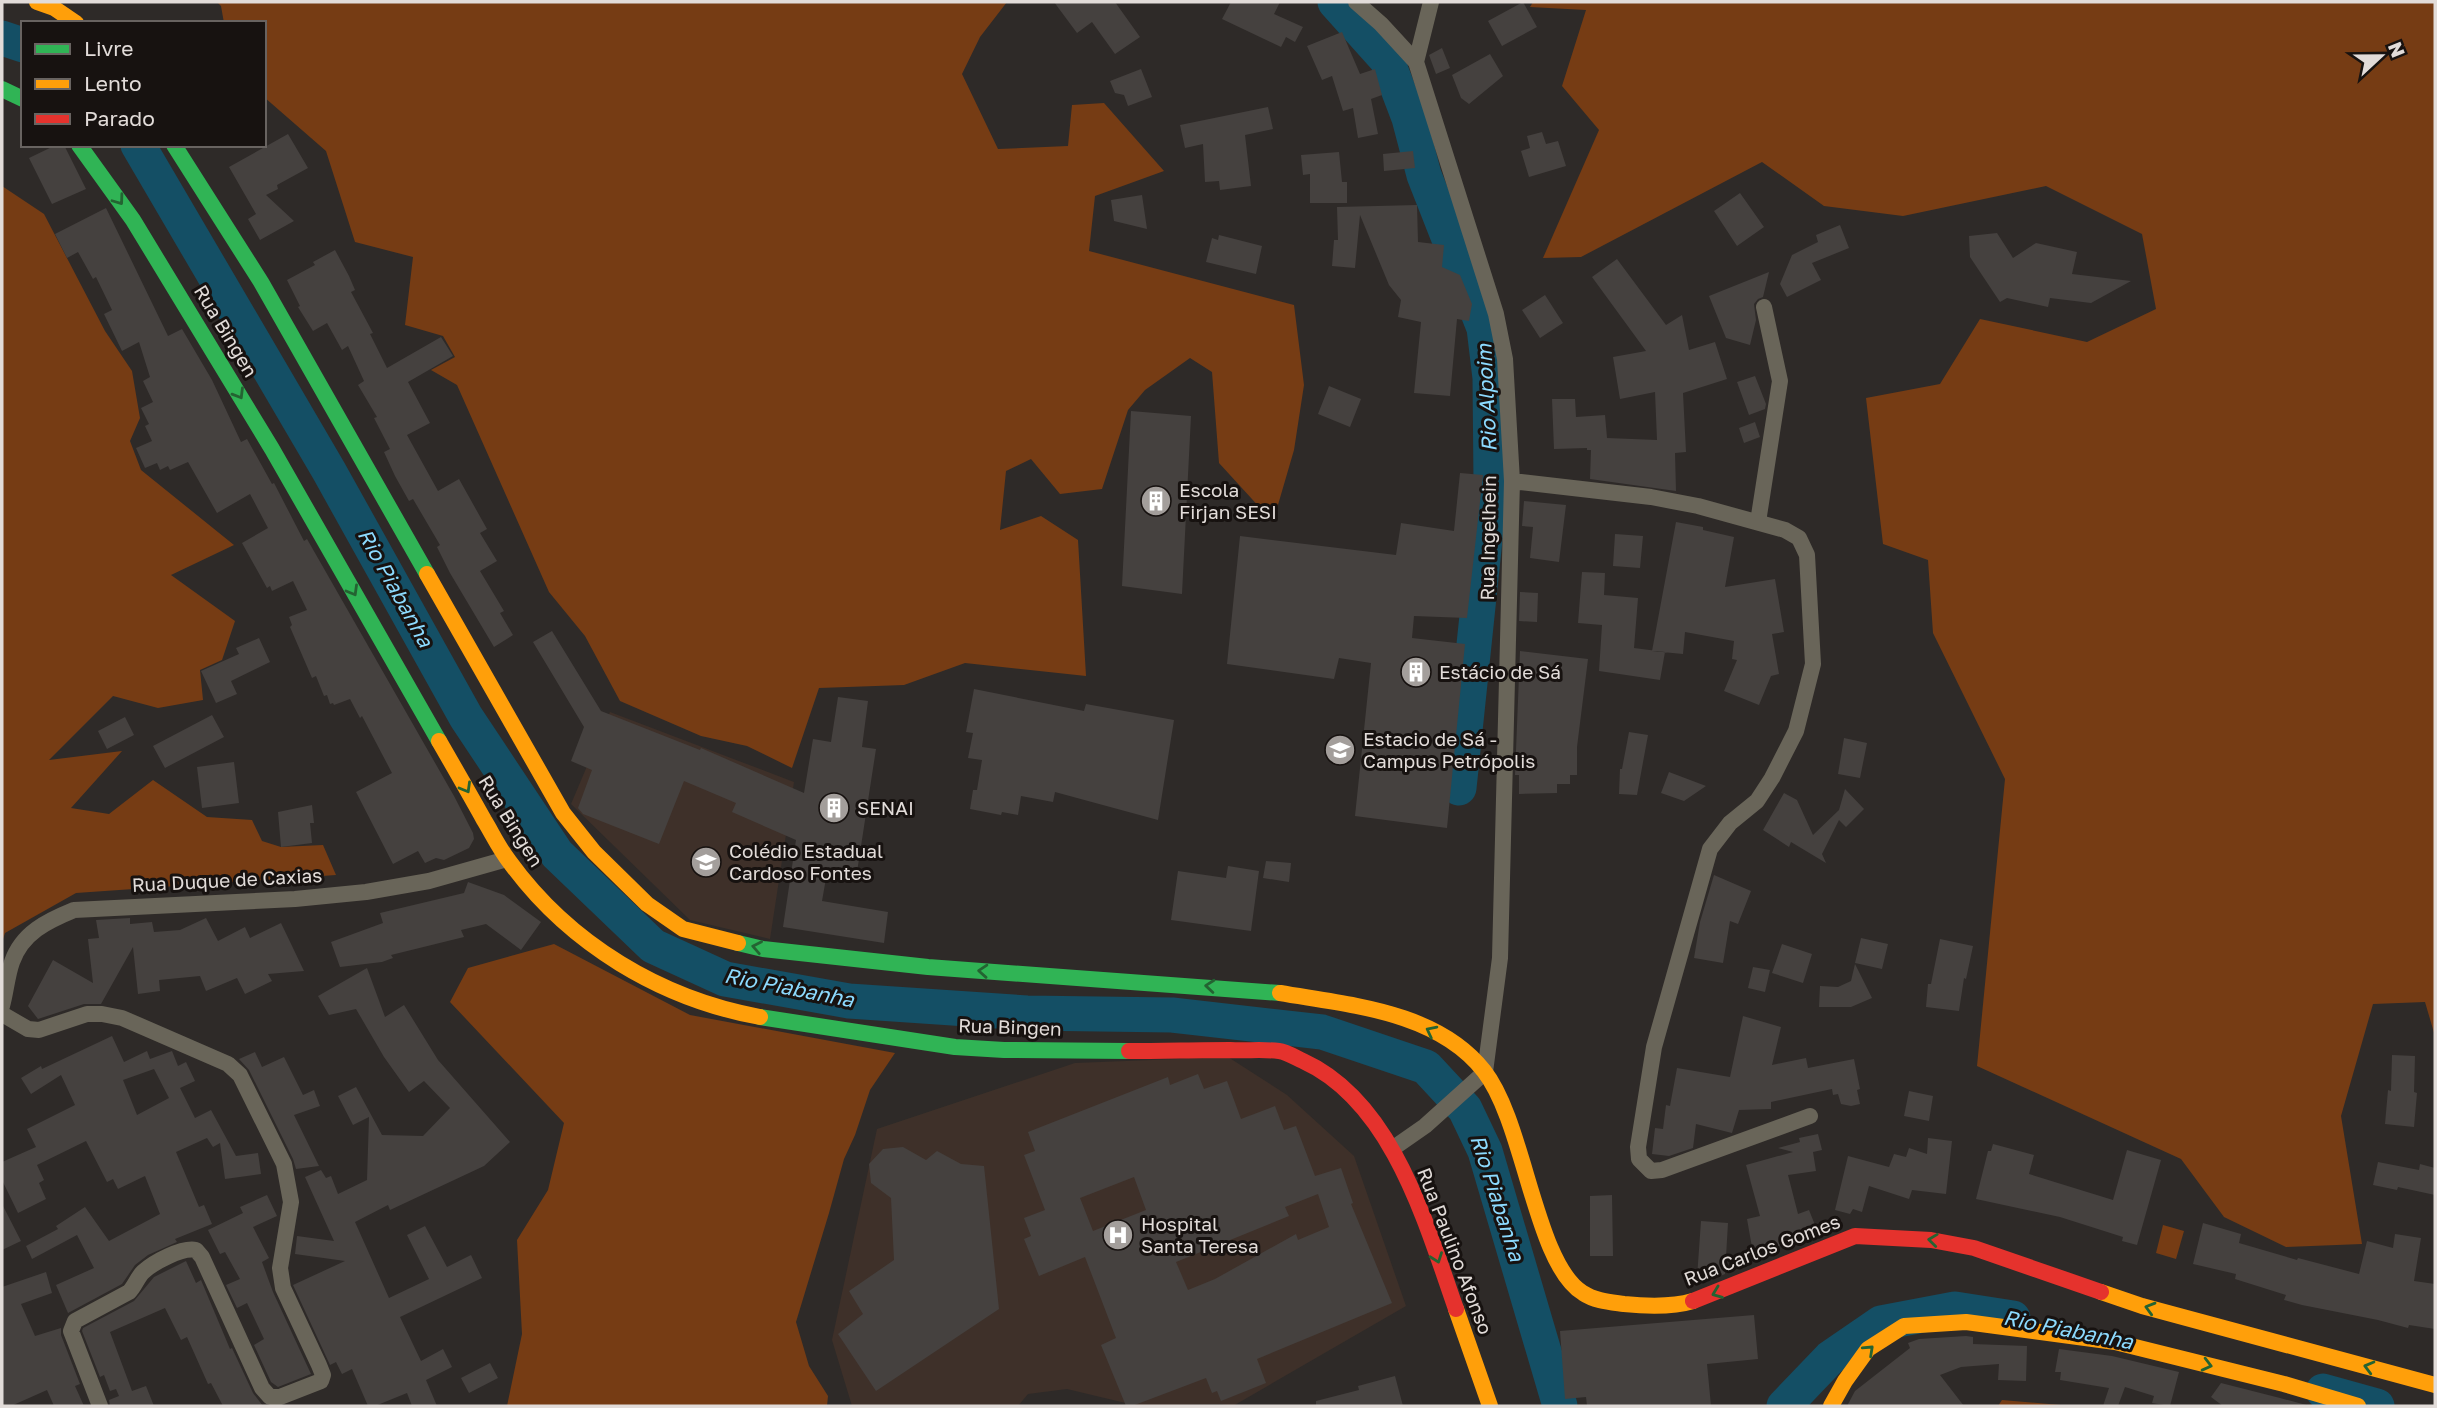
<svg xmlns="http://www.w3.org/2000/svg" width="2437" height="1408" font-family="'Golos Text',sans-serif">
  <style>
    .built { fill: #3e3029 }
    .green { fill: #763c14 }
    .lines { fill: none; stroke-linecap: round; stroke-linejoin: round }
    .river { stroke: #144f65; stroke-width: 35 }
    .building { fill: #45413f; fill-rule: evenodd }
    .street { stroke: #696559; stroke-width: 16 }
    .fast { stroke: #30b455; stroke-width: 16 }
    .slow { stroke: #ff9f0a; stroke-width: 16 }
    .jam { stroke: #e5322d; stroke-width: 16 }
    .oneway { stroke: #246332 }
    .labels { text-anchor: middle; stroke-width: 6; stroke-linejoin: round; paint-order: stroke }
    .street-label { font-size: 19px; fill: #e2dcd9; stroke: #171210 }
    .poi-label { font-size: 19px; fill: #e2dcd9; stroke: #171210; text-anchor: start }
    .water-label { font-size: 21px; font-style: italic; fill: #8cdafe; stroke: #171210 }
  </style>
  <rect width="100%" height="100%" fill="#2e2a28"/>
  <!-- built -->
  <path class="built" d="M610,712L794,782L770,939L690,920L571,804Z
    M1228,1057L1287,1095L1354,1156L1406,1306L1233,1406L1220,1404L1138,1406L1067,1389L1028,1394L1018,1406H852L832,1340L877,1129L1075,1063Z"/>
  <!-- green -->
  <path class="green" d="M217,2H1007L980,37L962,74L998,149L1068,146L1072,105L1104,103L1164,171L1095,196L1089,251L1294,305L1304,385L1294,450L1273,522L1219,463L1212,372L1190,358L1145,390L1128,410L1102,489L1060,494L1031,459L1006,471L1000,530L1041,516L1078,540L1086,676L965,663L904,685L819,688L792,768L747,746L701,736L620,701L585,636L549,592L457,385L431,370L455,357L443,336L405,325L413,257L355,242L326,151L264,97V23H224L221,6Z
    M1533,2H2435V1036L2425,1002L2373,1004L2341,1116L2362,1244L2286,1247L2224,1217L2181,1159L1977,1066L2005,779L1933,633L1928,560L1883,544L1866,398L1940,384L1980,319L2087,342L2156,309L2142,234L2046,186L1903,216L1824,206L1762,162L1581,257L1543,258L1599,130L1562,86L1586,10L1530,7Z
    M2,186L44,214L105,331L132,371L140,418L130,441L141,470L234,545L171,575L235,621L222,660L200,670L203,700L158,708L113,696L49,760L122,751L71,808L109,814L153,780L207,817L252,820L262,841L281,847L323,845L336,875L76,893L5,933L2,942Z
    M554,944L690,1015L895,1053L870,1090L855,1135L844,1159L829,1213L796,1322L809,1366L828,1396L827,1406H507L522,1334L517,1240L548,1190L564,1123L450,1002L468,968Z
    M2163,1225L2184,1231L2176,1259L2156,1253Z
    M2002,1400L2072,1406H1998Z"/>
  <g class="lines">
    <!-- river -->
    <path class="river" d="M1335,2L1387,60L1409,118L1424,175L1484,328L1490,378L1491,482L1459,788
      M2,38L23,45
      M138,145L329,471L466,717L557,854L653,946L725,979L849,1001L1027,1013L1172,1015L1322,1032L1426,1067L1465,1109L1485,1151L1560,1406
      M2323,1391L2377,1406
      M1784,1406L1830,1358L1881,1323L1955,1309L2013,1318"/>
  </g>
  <!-- building -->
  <path class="building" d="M1054,2H1115L1140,37L1115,54L1092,22L1077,33Z
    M1231,2H1280L1274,14L1303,27L1295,42L1286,37L1281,47L1222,19Z
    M1523,2L1537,27L1502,46L1488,21Z
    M1342,32L1360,74L1375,69L1382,95L1371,99L1378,134L1358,138L1353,108L1343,111L1332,76L1322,80L1307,46Z
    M1442,48L1450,68L1436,74L1429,55Z
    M1490,54L1503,76L1469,104L1461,98L1452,75Z
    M1141,69L1152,97L1128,106L1124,95L1115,93L1110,81Z
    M1268,107L1273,129L1245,135L1251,186L1220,190L1219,181L1205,182L1203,144L1185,148L1180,125Z
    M1542,132L1546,144L1558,141L1566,166L1529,177L1521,151L1530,148L1527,136Z
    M288,134L308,168L277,185L278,189L266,195L294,221L260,240L248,219L256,214L229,167Z
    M56,145H64L86,189L52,204L29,158Z
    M1413,151L1415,168L1384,171L1383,154Z
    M1339,152L1342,182H1347V203H1310V174L1303,175L1301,155Z
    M1740,193L1764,227L1737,246L1714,211Z
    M1142,195L1147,229L1114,221L1111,200Z
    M1417,205L1418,242L1444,245L1442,267L1460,275L1472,304L1469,321L1457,319L1450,396L1414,393L1421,322L1398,317L1401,300L1389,285L1360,215L1355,268L1332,266L1334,240H1338L1337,207Z
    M106,208L168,336L182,329L212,380L241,442L247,439L272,484L274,483L304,541L307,539L454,796L473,833L474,839L469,848L444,860L436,858L425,863L418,851L393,864L356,792L392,773L362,716L360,718L350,699L334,705L333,703L330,704L327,695L324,696L316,676L312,678L290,627L292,625L289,617L307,610L293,581L272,591L270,586L267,588L242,543L268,528L250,494L217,513L188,462L170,470L168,466L160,470L157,463L145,468L136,448L152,441L145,426L149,424L141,408L153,402L143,381L150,377L139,342L122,351L104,314L112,310L96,277L93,279L78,252L67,258L55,234Z
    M1840,225L1849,248L1812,263L1821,280L1787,297L1780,284L1792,255L1818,242L1816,235Z
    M1997,233L2013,258L2036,243L2077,252L2072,274L2131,281L2091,303L2050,298L2048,307L2007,298L2000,302L1970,257L1969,236Z
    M1219,235L1262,246L1256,274L1206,262L1212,238L1218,240Z
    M335,250L349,276L355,290L351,292L373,333L370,334L387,368L441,337L453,356L408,382L430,423L407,435L438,491L459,479L487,529L480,533L497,561L480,571L504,611L500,613L513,635L494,647L450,573L437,547L440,545L413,499L409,501L395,476L384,452L390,449L374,418L377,417L358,385L364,381L348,346L342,350L327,323L313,331L298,307L300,306L287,280L315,265L313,262Z
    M1617,259L1666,325L1682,315L1689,350L1715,342L1727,379L1683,393L1686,452L1675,453L1676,491L1590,479L1591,450H1587V448L1554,449L1552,399H1575L1576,417L1605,415L1607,438L1657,440L1655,392L1620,399L1613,357L1646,351L1592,277Z
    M1769,272L1763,297L1758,299L1754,304L1756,320L1750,345L1726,338L1709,296Z
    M1545,295L1563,323L1540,338L1522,310Z
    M1755,376L1766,404L1765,409L1749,415L1737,382Z
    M1329,386L1361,399L1350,427L1318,414Z
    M1131,411L1191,416L1182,594L1122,586Z
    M1755,422L1760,437L1744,443L1739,428Z
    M1460,473L1483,475L1467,618L1414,616L1412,638L1465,644L1447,828L1355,816L1371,663L1339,658L1334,679L1227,664L1240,536L1396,555L1401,523L1454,531Z
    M1524,501L1566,505L1559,562L1530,558L1533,527L1522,526Z
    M1676,522L1703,527V530L1734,537L1725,587L1775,579L1784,632L1772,634L1779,674L1771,676L1759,705L1724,691L1737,660L1732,659L1734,641L1685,632L1683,654L1652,651Z
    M1615,534L1643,536L1640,568L1613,566Z
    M1582,572L1605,573L1604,595L1638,598L1634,648L1665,652L1660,680L1599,671L1602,625L1578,623Z
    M1520,592L1538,593L1537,622L1519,621Z
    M552,631L601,711L700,750L701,748L804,793L813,739L831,742L838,697L868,701L862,747L876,749L857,872L828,867L822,901L888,912L884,943L783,927L796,840L732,812L736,803L684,781L659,844L583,814L578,808L592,770L571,761L584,727L533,642Z
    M259,638L270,662L231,681L237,694L216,703L201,671L239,654L236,648Z
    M1520,651L1588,659L1577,747V775H1570V784H1557V793L1519,794V775H1515Z
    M974,689L1084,711L1086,704L1174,720L1158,820L1055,792L1053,802L1021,796L1018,815L1002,812L1001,815L970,809L973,790H977L982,760L968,758L973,733L966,732Z
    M212,715L224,737L165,768L153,746Z
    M125,717L134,735L107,749L98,731Z
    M1629,732L1648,735L1637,795L1619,794L1620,769H1622Z
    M1844,738L1867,743L1860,778L1838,774Z
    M234,762L239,803L202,808L197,767Z
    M1669,772L1706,786L1684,801L1661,793Z
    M1845,789L1864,809L1846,827L1839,820L1822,854L1826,863L1791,842L1789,847L1763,830L1784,793L1797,800L1813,835L1839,810Z
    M312,805L314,823H310L312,843L281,847L278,812Z
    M1266,861L1291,863L1289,882L1263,878Z
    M1228,866L1259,871L1251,931L1171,920L1178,871L1226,878Z
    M1714,875L1751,891L1738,924L1730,921L1723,963L1694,958L1700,922Z
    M468,882L504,895L541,922L521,950L486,924L461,930L464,937L391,955L393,958L382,962L340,967L331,942L383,923L380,913L464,893Z
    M130,918V924L152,922L154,932L180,930L206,918L218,941L245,927L250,938L281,923L304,971L268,974L272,981L245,994L237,978L206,991L200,976L159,980L160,991L138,994L133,947L101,1004H84L38,1019L28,1006L53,960L93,983L88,939L99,938L96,920Z
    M1861,938L1888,944L1882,969L1855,963Z
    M1940,939L1973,946L1966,979L1964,978L1959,1011L1926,1007L1928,984H1931Z
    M1782,944L1812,954L1803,983L1772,973Z
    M1855,964L1872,998L1851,1007H1819L1820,986L1838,987L1851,981Z
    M1753,967L1770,970L1765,992L1748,988Z
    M367,968L385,1017L404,1005L438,1060L510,1142L484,1166L390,1210L388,1205L355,1222L389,1298L429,1279L407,1235L425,1226L447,1267L471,1255L482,1278L400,1317L421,1361L443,1349L452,1367L426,1380L437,1406H412L407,1393L375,1406H368L352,1369L342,1374L336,1362L330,1365L293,1285L345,1261L295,1254L297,1236L334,1241L305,1177L321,1170L326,1178L331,1176L338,1194L367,1180L369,1117L353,1125L338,1096L356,1087L382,1135L423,1136L450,1108L424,1081L409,1092L384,1057L356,1009L329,1015L318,996Z
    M1743,1016L1781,1027L1772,1065L1806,1058L1808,1068L1854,1059L1860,1089L1857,1090L1860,1104L1851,1106L1841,1104L1838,1094L1833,1095L1832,1089L1771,1102V1109L1739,1110L1732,1133L1696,1124L1693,1148L1669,1156L1652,1154L1655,1128L1663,1129L1666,1105L1670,1106L1677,1068L1730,1077Z
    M112,1036L124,1062L147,1051L150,1059L172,1051L178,1066L186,1062L195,1081L180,1088L195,1118L211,1110L236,1156L258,1153L261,1174L225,1179L220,1143L213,1147L207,1138L176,1152L199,1207L204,1205L212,1224L175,1239L177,1242L148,1255L135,1265L122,1284L68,1313L56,1285L94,1268L77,1235L32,1259L26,1246L58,1229L56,1226L85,1207L109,1241L160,1214L145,1176L118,1189L113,1179L107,1182L86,1141L37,1165L44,1180L39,1183L46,1199L18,1213L2,1180V1162L36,1147L27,1129L75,1105L61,1075L31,1094L21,1078L41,1066L42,1069ZM154,1069L169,1098L137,1115L123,1080Z
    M255,1052L262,1067L284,1057L303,1095L314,1090L320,1106L294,1115L319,1166L296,1169L293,1159L249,1070L239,1059Z
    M2392,1055L2415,1056L2414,1092L2417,1093L2414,1127L2385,1124L2388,1090L2391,1091Z
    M1198,1074L1204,1089L1227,1081L1241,1119L1275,1106L1284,1130L1296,1126L1315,1176L1341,1168L1353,1203L1351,1204L1392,1303L1257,1359L1266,1383L1221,1401L1217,1391L1212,1393L1206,1378L1132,1406H1126L1101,1345L1116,1338L1085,1257L1039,1276L1024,1239L1031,1236L1024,1218L1045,1210L1024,1155L1035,1151L1028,1132L1168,1077L1170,1085ZM1134,1177L1146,1210L1093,1231L1080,1198ZM1318,1194L1329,1227L1298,1240L1296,1234L1215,1279L1188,1290L1176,1262L1289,1216L1285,1207Z
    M1909,1091L1933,1096L1929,1121L1904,1116Z
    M1818,1134L1822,1150L1813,1152L1816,1171L1788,1175L1798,1214L1809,1210L1817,1230L1774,1248L1753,1253L1747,1219L1760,1216L1746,1165L1793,1152L1778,1148L1800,1142L1799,1138Z
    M1928,1138L1952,1141L1946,1194L1912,1190L1909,1199L1869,1186L1862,1212L1853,1209L1850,1214L1835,1210L1848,1156L1889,1167L1894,1154L1906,1157L1909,1148L1927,1154Z
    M1993,1144L2034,1155L2029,1174L2113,1200L2127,1150L2161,1160L2137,1245L2122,1241L2123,1237L2060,1217L1976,1199L1988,1151H1991Z
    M903,1147L926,1160L937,1151L961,1164L984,1166L999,1309L876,1391L838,1334L863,1314L849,1291L894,1260L891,1198L871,1183L869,1164L883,1149Z
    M2378,1162L2419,1170L2420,1164L2435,1168V1195L2398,1187L2397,1190L2373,1185Z
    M267,1195L277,1216L253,1227L269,1258L262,1262L273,1292L311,1374L278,1387L271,1382L254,1345L264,1339L247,1303L237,1308L226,1285L240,1279L225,1252L220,1254L208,1230L243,1213L240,1207Z
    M1612,1195L1613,1256H1590V1196Z
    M2,1204L21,1241L2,1250Z
    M1701,1221L1728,1223L1725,1274L1713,1279L1697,1278Z
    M2203,1223L2241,1234L2239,1243L2297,1260L2298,1258L2359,1274L2367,1241L2393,1248L2395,1234L2421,1238L2414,1281L2435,1284V1329L2409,1325L2408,1328L2378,1320L2302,1305L2284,1300L2286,1295L2235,1279L2236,1274L2193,1264Z
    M186,1261L196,1283L201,1280L230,1349L232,1348L253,1393L263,1406H223L211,1383L208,1384L187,1337L181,1340L165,1308L110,1332L132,1391L146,1386L154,1406H110L109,1400L119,1396L116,1389L110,1391L104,1375L100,1377L82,1331L83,1328L134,1301L154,1277Z
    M46,1272L52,1293L21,1304L35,1336L61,1328V1335L80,1384L75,1386L84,1406H54L47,1390L11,1406H2V1287Z
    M1754,1315L1758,1359L1707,1364L1711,1406H1587L1586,1397L1565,1399L1560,1331Z
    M1966,1336L1973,1337V1344L2027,1346L2026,1381L1998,1380L1999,1364L1961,1367L1940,1375L1964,1406H1847L1855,1391L1910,1348L1908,1343L1919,1339Z
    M2059,1349L2112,1356L2179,1372L2170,1406L2152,1403L2154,1396L2125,1387L2118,1406H2103L2109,1388L2060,1380L2061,1372H2055Z
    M490,1363L498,1378L469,1393L461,1378Z
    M1395,1376L1403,1406H1316V1401L1359,1390L1358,1386Z
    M2221,1383L2280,1398L2310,1406H2223L2211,1397Z"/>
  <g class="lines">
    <!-- street -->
    <path class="street" d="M1356,2L1381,24L1416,62L1496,314L1505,359L1512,481L1500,958L1485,1072L1425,1126L1392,1149
      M1416,62L1431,2
      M1512,481L1651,497L1698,506L1785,530L1799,538L1807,555L1813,664L1796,731L1772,778L1757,801L1730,823L1710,849L1654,1047L1638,1147L1639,1159L1651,1171L1662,1170L1810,1116
      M1758,522L1780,381L1764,307
      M2,1006C6,992 7,976 12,962C22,933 47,921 74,910L295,899L366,892L429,881L507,859
      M2,1014L28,1029L39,1030L87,1014H102L122,1018L228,1064L240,1075L284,1164L291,1202L280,1268L283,1288L319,1365L323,1375L321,1381L280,1397H270L262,1388L202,1257L196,1250C182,1247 154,1262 143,1272C137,1278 135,1286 129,1292L75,1321L71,1331L100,1406"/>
    <!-- fast -->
    <path class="fast" d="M2,89L23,99
      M79,145L133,220L272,449L439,741
      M174,145L261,282L427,574
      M738,943L763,949L928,967L1280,993
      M760,1017L955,1047L1004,1050L1129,1051"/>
    <!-- slow -->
    <path class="slow" d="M37,2L54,8L76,23
      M427,574L563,813L594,852L647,904L683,929L738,943
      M439,741C454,767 469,793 484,820C492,833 499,848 509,861C569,944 661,999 760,1017
      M1280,993C1349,1005 1437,1011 1484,1071C1525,1123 1535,1264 1583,1293C1595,1301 1610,1302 1624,1304C1644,1306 1673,1307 1693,1301
      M2101,1292L2142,1306L2435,1385
      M1456,1309L1490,1406
      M1831,1406L1845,1381L1868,1349L1904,1326L1966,1322L2115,1342L2284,1384L2358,1406"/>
    <!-- jam -->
    <path class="jam" d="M1129,1051C1163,1051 1197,1050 1230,1050C1246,1051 1263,1049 1279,1051C1287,1052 1296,1058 1303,1061C1393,1102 1426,1224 1456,1309
      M1693,1301L1855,1236L1931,1240L1974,1248L2101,1292"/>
  </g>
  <!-- one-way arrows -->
  <defs><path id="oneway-chevron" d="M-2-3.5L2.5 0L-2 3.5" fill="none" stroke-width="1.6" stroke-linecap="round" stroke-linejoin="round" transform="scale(1.75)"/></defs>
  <g class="oneway">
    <use href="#oneway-chevron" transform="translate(119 200) rotate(54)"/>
    <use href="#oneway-chevron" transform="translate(239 394) rotate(59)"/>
    <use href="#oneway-chevron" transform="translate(353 591) rotate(60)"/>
    <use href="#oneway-chevron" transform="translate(466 788) rotate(60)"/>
    <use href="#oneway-chevron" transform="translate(757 947) rotate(-169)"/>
    <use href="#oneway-chevron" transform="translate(983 971) rotate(-176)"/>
    <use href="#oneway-chevron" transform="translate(1210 986) rotate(-175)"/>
    <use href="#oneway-chevron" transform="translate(1431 1031) rotate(-153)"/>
    <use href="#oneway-chevron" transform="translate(1933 1240) rotate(-173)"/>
    <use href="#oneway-chevron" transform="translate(1437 1258) rotate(70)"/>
    <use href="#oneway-chevron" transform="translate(1717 1293) rotate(159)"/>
    <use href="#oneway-chevron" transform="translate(2150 1308) rotate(-164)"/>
    <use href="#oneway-chevron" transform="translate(1869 1350) rotate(-43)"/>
    <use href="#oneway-chevron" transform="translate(2207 1365) rotate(14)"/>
    <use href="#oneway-chevron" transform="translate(2369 1367) rotate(-165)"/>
  </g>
  <!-- icons -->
  <defs>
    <g id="building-disc" transform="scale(1.575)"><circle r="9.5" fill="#a39e9b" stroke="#171210"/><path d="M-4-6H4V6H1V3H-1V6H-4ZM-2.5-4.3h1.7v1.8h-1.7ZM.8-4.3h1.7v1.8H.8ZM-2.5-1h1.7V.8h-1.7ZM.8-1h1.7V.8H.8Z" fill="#fff"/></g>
    <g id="university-disc" transform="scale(1.575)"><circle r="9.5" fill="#a39e9b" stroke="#171210"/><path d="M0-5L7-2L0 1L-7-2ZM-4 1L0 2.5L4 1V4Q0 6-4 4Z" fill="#fff"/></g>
    <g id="school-disc" transform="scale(1.575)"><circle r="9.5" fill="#a39e9b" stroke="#171210"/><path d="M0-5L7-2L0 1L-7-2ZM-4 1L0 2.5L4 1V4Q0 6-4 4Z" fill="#fff"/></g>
    <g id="hospital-disc" transform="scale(1.575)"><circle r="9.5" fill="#a39e9b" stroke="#171210"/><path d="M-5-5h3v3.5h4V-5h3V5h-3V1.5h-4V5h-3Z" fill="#fff"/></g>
  </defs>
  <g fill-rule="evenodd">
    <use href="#building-disc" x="1156" y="501"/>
    <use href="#building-disc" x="1416" y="672"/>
    <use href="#university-disc" x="1340" y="750"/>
    <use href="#building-disc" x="834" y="808"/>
    <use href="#school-disc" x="706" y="862"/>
    <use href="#hospital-disc" x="1118" y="1235"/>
  </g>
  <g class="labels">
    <!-- street labels -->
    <g class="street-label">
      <text transform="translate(226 331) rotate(59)" y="7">Rua Bingen</text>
      <text transform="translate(1488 538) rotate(-89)" y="7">Rua Ingelhein</text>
      <text transform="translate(511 821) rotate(58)" y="7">Rua Bingen</text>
      <text transform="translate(227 880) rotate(-3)" y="7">Rua Duque de Caxias</text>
      <text transform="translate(1010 1027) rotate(2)" y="7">Rua Bingen</text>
      <text transform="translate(1762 1250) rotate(-21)" y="7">Rua Carlos Gomes</text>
      <text transform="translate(1455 1251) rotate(69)" y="7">Rua Paulino Afonso</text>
    </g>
    <!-- poi labels -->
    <g class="poi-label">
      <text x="1179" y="497">Escola<tspan x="1179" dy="22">Firjan SESI</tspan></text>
      <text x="1439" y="679">Estácio de Sá</text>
      <text x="1363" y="746">Estacio de Sá -<tspan x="1363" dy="22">Campus Petrópolis</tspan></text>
      <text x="857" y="815">SENAI</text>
      <text x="729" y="858">Colédio Estadual<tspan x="729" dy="22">Cardoso Fontes</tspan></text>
      <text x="1141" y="1231">Hospital<tspan x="1141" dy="22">Santa Teresa</tspan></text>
    </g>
    <!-- water labels -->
    <g class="water-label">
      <text transform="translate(1487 398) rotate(-93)" y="7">Rio Alpoim</text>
      <text transform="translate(395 588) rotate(61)" y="7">Rio Piabanha</text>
      <text transform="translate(789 988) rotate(11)" y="7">Rio Piabanha</text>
      <text transform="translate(1497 1198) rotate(72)" y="7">Rio Piabanha</text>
      <text transform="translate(2068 1330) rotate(11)" y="7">Rio Piabanha</text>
    </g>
  </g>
  <!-- border -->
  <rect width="2437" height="1408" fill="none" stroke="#e2dcd9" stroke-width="7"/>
  <!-- legend -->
  <rect x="21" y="21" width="245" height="126" fill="#171210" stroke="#686360" stroke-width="2"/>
  <rect x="35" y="44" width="35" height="10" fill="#30b455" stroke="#686360" stroke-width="2"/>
  <text x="84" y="56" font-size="21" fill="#e2dcd9">Livre</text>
  <rect x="35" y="79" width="35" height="10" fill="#ff9f0a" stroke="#686360" stroke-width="2"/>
  <text x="84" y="91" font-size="21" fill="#e2dcd9">Lento</text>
  <rect x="35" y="114" width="35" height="10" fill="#e5322d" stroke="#686360" stroke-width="2"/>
  <text x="84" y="126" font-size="21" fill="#e2dcd9">Parado</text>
  <!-- north arrow -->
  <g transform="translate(2381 56) rotate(68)" stroke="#171210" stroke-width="5" paint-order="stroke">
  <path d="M0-5L12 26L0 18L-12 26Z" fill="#e2dcd9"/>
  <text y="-10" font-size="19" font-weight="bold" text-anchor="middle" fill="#e2dcd9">N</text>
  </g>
</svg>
